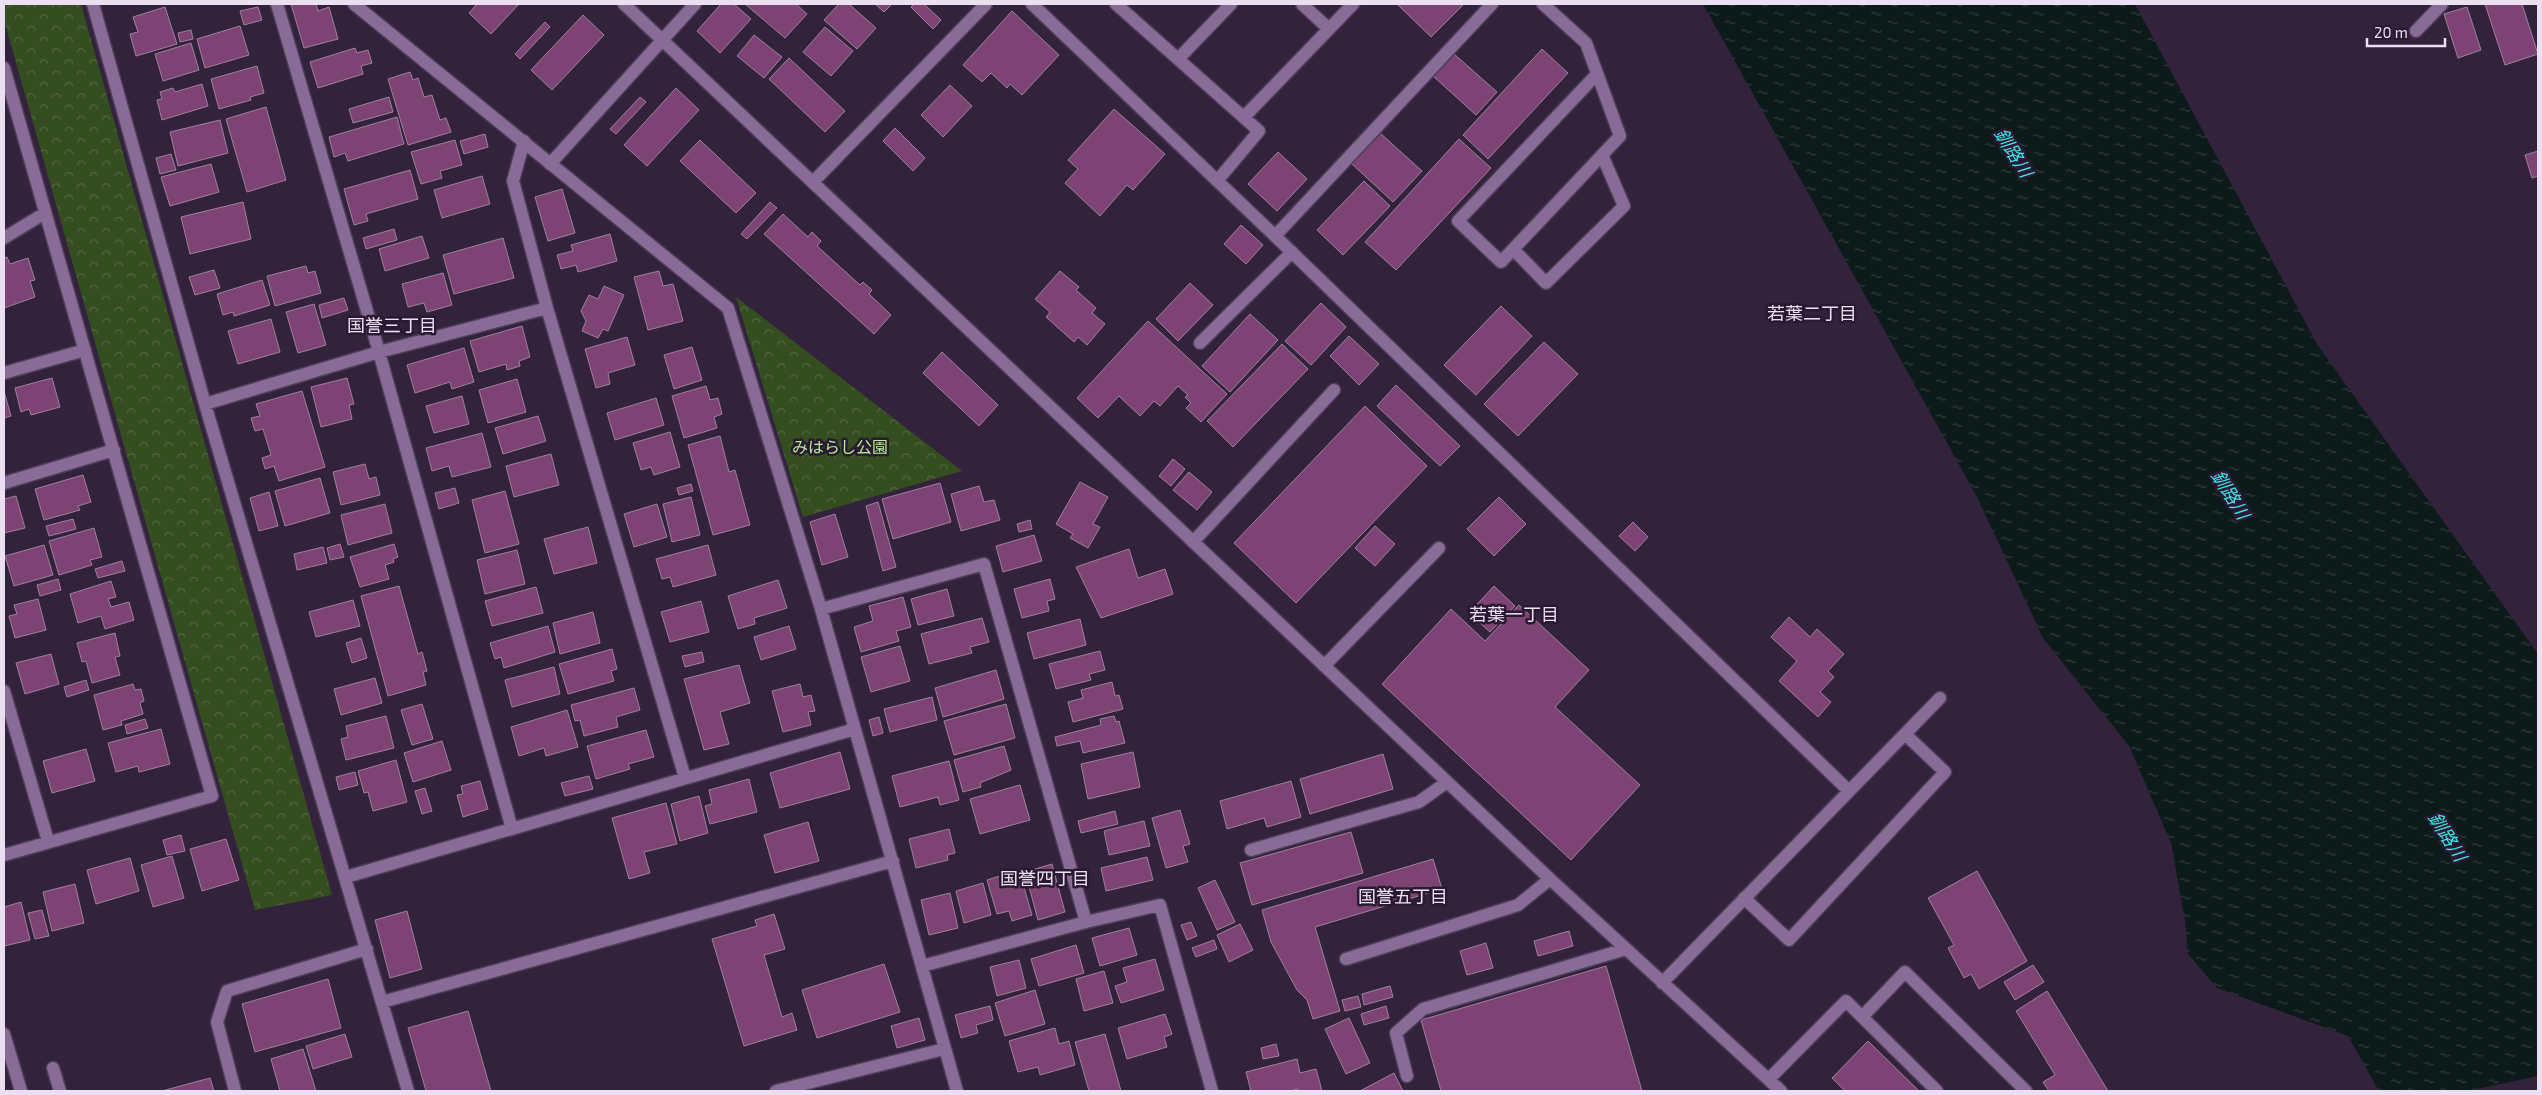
<svg xmlns="http://www.w3.org/2000/svg" width="2542" height="1095" font-family="'Exo 2','Noto Sans JP',sans-serif">
  <style>
    .park { fill: url(#park-crowns) }
    .water { fill: url(#water-ripples) }
    .pier { fill: #33223c }
    .building { fill: #7d4374; stroke: #a0819a }
    .lines { fill: none; stroke-linecap: round; stroke-linejoin: round }
    .minor-casing { stroke: #4d3d55; stroke-width: 15 }
    .minor { stroke: #886b97; stroke-width: 12 }
    .labels { text-anchor: middle; stroke-width: 5; stroke-linejoin: round; paint-order: stroke }
    .park-label { font-size: 16px; fill: #b5ed90; stroke: #291932 }
    .water-label { font-size: 18px; font-style: italic; fill: #3be8e6; stroke: #291932 }
    .neighbourhood-label { font-size: 18px; fill: #ebe0f1; stroke: #291932 }
  </style>
  <defs>
    <pattern id="park-crowns" width="20" height="18" patternUnits="userSpaceOnUse" patternTransform="scale(1.25)"><rect width="20" height="18" fill="#344e20"/><path d="M2 6a3 3 0 1 1 6 0M12 15a3 3 0 1 1 6 0" fill="none" stroke="#526741"/></pattern>
    <pattern id="water-ripples" width="26" height="14" patternUnits="userSpaceOnUse" patternTransform="scale(1.25)"><rect width="26" height="14" fill="#0c1b1a"/><path d="M2 4q2-2 4 0t4 0M15 11q2-2 4 0t4 0" fill="none" stroke="#303c3c"/></pattern>
  </defs>
  <rect width="100%" height="100%" fill="#33223c"/>
  <!-- park -->
  <path class="park" d="M4,4H81L332,895L255,910L4,20Z
    M736,297L962,471L803,517Z"/>
  <!-- water -->
  <path class="water" d="M1703,4H2135L2317,344L2538,654V1091H2379L2348,1036L2217,988L2188,954L2185,921L2171,843L2129,746L2043,638L1977,497Z"/>
  <!-- pier -->
  <path class="pier" d="M2538,1076V1091H2467Z"/>
  <!-- building -->
  <path class="building" d="M291,4H316L318,11L329,7L338,39L304,48Z
    M477,4H519L491,34L469,13Z
    M721,4H734L751,19L720,53L697,31Z
    M745,4H796L807,14L785,38Z
    M839,4H849L876,28L857,49L824,20Z
    M875,4H892L884,12Z
    M914,4H924L941,20L933,29L911,7Z
    M1397,4H1464L1431,37Z
    M2485,4H2522L2538,54L2505,65Z
    M165,7L177,44L136,56L130,34L138,32L133,17Z
    M258,7L262,20L244,25L240,11Z
    M2467,7L2481,50L2458,58L2444,14Z
    M1012,11L1059,55L1022,95L1010,84L1007,88L991,73L982,82L963,65Z
    M583,15L604,35L552,90L531,70Z
    M545,22L550,27L520,59L515,54Z
    M240,26L249,55L205,68L197,39Z
    M825,27L853,51L831,76L803,52Z
    M191,30L193,39L180,42L178,33Z
    M754,35L782,57L764,78L737,56Z
    M191,43L199,70L163,81L155,54Z
    M355,48L357,53L368,50L372,63L361,66L363,74L318,88L310,62Z
    M1542,49L1568,73L1488,159L1463,135Z
    M1453,53L1497,92L1476,115L1433,76Z
    M789,58L845,111L825,132L769,79Z
    M257,66L264,93L250,97L251,100L219,109L211,79Z
    M410,72L413,80L418,78L424,97L432,95L440,120L446,118L451,132L408,145L388,79Z
    M202,84L208,106L162,120L157,100L162,99L160,92L173,88L175,92Z
    M950,85L972,106L943,137L921,115Z
    M676,88L699,110L647,166L624,145Z
    M389,97L393,112L353,123L349,109Z
    M640,97L646,102L616,134L610,129Z
    M266,107L286,180L247,192L226,119Z
    M1114,109L1165,154L1133,190L1127,185L1100,216L1065,183L1078,169L1068,160Z
    M397,117L404,144L348,161L345,153L334,157L329,137Z
    M220,120L228,153L178,166L170,132Z
    M895,128L925,158L913,171L883,141Z
    M1380,133L1422,171L1393,202L1352,164Z
    M485,134L488,147L464,154L460,141Z
    M1459,139L1491,168L1396,270L1365,242Z
    M455,140L462,165L440,171L442,178L421,184L411,152Z
    M700,140L756,193L736,213L680,161Z
    M2538,151V176L2532,178L2525,155Z
    M1278,152L1307,179L1277,211L1248,184Z
    M171,154L176,170L160,174L156,158Z
    M211,164L219,192L170,206L161,177Z
    M410,170L418,199L366,214L368,221L354,225L344,189Z
    M482,176L490,204L442,218L434,190Z
    M1364,181L1390,206L1343,255L1317,230Z
    M562,189L575,233L548,241L535,197Z
    M243,202L251,239L190,254L181,217Z
    M770,202L777,208L747,239L741,234Z
    M783,214L808,237L812,232L821,241L817,246L860,285L863,282L872,290L869,294L891,315L874,334L764,234Z
    M1241,225L1263,245L1246,264L1224,244Z
    M394,229L397,240L366,249L363,238Z
    M610,234L617,261L578,272L576,265L561,269L557,255L573,251L571,245Z
    M422,236L429,258L385,271L379,249Z
    M503,238L514,278L454,294L443,255Z
    M7,257L10,264L28,258L35,280L30,281L35,297L4,308V258Z
    M306,266L308,273L315,271L321,293L275,306L267,276Z
    M214,270L220,288L195,295L189,277Z
    M659,271L663,286L673,284L683,321L648,330L634,277Z
    M1060,271L1079,287L1076,290L1096,308L1092,313L1105,324L1087,345L1078,337L1074,342L1046,317L1050,312L1035,299Z
    M443,273L452,305L427,312L424,303L408,307L402,284Z
    M262,280L270,305L234,316L233,312L223,315L217,294Z
    M1190,283L1213,305L1178,341L1156,319Z
    M604,286L624,295L608,331L603,329L598,338L582,331L586,321L581,311L589,295L598,299Z
    M344,298L348,310L322,318L319,305Z
    M1321,303L1346,327L1311,365L1285,341Z
    M314,304L326,345L298,353L286,312Z
    M1501,306L1532,336L1476,395L1444,365Z
    M1250,314L1278,340L1230,392L1202,366Z
    M271,319L280,352L238,364L228,331Z
    M1148,321L1227,394L1201,422L1186,408L1191,403L1185,397L1188,395L1178,386L1160,406L1154,401L1140,416L1119,396L1098,418L1077,398Z
    M522,326L530,357L519,361L520,366L507,370L506,364L479,372L470,341Z
    M1349,336L1379,364L1359,385L1330,356Z
    M627,337L635,365L608,373L610,384L596,388L585,349Z
    M1544,342L1578,374L1518,436L1484,404Z
    M1282,344L1308,369L1233,447L1207,421Z
    M692,347L702,380L674,389L664,355Z
    M464,348L474,382L452,389L450,382L415,393L407,365Z
    M942,352L998,405L979,426L923,373Z
    M52,378L60,407L31,415L29,409L21,412L15,388Z
    M347,378L354,404L349,405L352,419L321,427L311,387Z
    M517,379L526,412L488,423L479,390Z
    M1396,385L1460,446L1440,466L1377,406Z
    M706,386L710,400L718,398L722,414L714,417L717,428L684,438L672,396Z
    M4,391L11,416L4,418Z
    M302,391L325,467L279,481L274,466L265,469L262,458L271,455L263,429L255,431L251,418L260,416L256,404Z
    M462,396L469,424L434,433L426,406Z
    M656,398L664,425L615,440L607,413Z
    M1365,406L1427,466L1296,603L1234,543Z
    M538,416L546,441L503,454L495,428Z
    M670,432L680,467L654,475L651,467L641,470L633,443Z
    M482,433L491,467L452,477L449,466L432,471L426,448Z
    M720,436L729,472L735,470L750,525L713,535L688,445Z
    M551,454L559,485L514,497L506,466Z
    M1173,459L1185,469L1171,486L1159,476Z
    M365,464L369,479L376,477L380,495L341,505L333,472Z
    M1189,472L1212,492L1197,510L1173,490Z
    M83,475L91,502L78,506L80,510L44,520L35,489Z
    M320,478L330,513L285,526L275,491Z
    M1080,482L1108,497L1093,524L1100,527L1088,548L1070,538L1073,534L1056,524Z
    M940,483L951,522L893,539L882,499Z
    M691,484L693,491L679,495L677,488Z
    M979,486L984,502L994,500L1000,520L961,531L951,494Z
    M455,488L459,503L439,509L435,493Z
    M505,491L519,544L485,553L472,500Z
    M269,492L278,526L259,531L250,498Z
    M16,496L25,528L4,533V499Z
    M691,497L700,535L672,542L663,504Z
    M1499,497L1526,524L1494,556L1467,529Z
    M878,502L896,567L883,571L866,506Z
    M385,504L392,533L348,545L341,515Z
    M657,504L667,537L634,547L624,514Z
    M835,514L848,557L822,565L810,522Z
    M73,519L76,529L49,536L46,526Z
    M1030,520L1032,529L1019,532L1017,524Z
    M1633,522L1648,537L1635,551L1619,536Z
    M1375,526L1395,544L1375,566L1355,548Z
    M588,527L597,563L554,574L544,539Z
    M94,528L102,557L90,560L92,565L59,575L49,541Z
    M1034,535L1042,561L1003,572L996,546Z
    M340,544L344,557L330,560L327,548Z
    M394,544L398,557L393,559L394,562L385,565L389,579L360,587L350,557Z
    M44,545L53,575L14,586L5,556Z
    M708,545L716,575L673,587L670,577L662,579L656,559Z
    M323,547L327,563L297,570L294,554Z
    M1129,549L1138,578L1165,569L1173,594L1101,618L1076,567Z
    M517,550L525,584L485,594L477,560Z
    M122,561L125,571L98,578L95,569Z
    M58,579L61,590L40,596L37,585Z
    M1050,579L1055,599L1047,601L1049,611L1022,618L1014,589Z
    M778,580L787,608L754,618L755,624L738,629L728,596Z
    M111,581L116,597L108,599L111,607L129,602L134,620L105,629L101,616L78,623L70,594Z
    M399,586L418,654L422,652L427,671L423,672L426,685L388,696L361,596Z
    M1494,586L1515,606L1490,632L1469,613Z
    M536,587L543,613L492,626L485,601Z
    M947,589L954,616L918,625L911,599Z
    M903,597L911,627L896,631L899,641L861,652L854,627L873,621L869,606Z
    M38,599L46,630L15,638L9,616L17,614L14,605Z
    M353,600L360,626L316,637L309,612Z
    M701,601L709,632L670,642L661,612Z
    M1519,605L1589,670L1555,707L1640,785L1571,860L1382,684L1451,609L1485,641Z
    M593,612L600,643L560,654L553,623Z
    M1789,617L1810,637L1817,629L1844,654L1828,671L1834,677L1820,692L1831,702L1818,717L1779,681L1797,661L1771,637Z
    M982,618L989,642L970,647L972,653L929,664L921,634Z
    M1080,619L1086,645L1034,659L1027,633Z
    M548,626L555,652L504,668L501,657L495,659L490,643Z
    M789,626L796,649L761,660L754,637Z
    M115,633L120,656L115,657L120,675L92,683L86,661L82,662L77,643Z
    M361,638L367,658L352,663L346,643Z
    M900,646L910,681L871,692L861,657Z
    M612,649L617,669L611,671L614,681L568,694L559,664Z
    M1100,651L1105,670L1089,674L1091,680L1056,689L1049,664Z
    M702,652L704,662L685,667L682,656Z
    M51,654L59,684L25,694L16,663Z
    M739,665L750,703L720,712L729,744L704,750L684,679Z
    M554,667L560,694L512,707L505,680Z
    M996,670L1004,699L943,717L935,688Z
    M375,678L382,703L341,715L334,689Z
    M86,680L89,690L67,697L64,687Z
    M1112,682L1115,696L1119,695L1123,709L1073,722L1068,702L1083,698L1081,690Z
    M133,684L135,690L141,689L144,701L140,703L143,714L121,721L122,725L103,730L94,695Z
    M800,684L803,697L811,695L815,711L808,712L811,725L783,732L772,691Z
    M634,688L640,710L616,717L618,727L584,736L580,720L575,721L571,705Z
    M932,697L937,720L890,732L884,709Z
    M422,704L433,739L412,745L401,710Z
    M1006,704L1015,738L954,755L944,721Z
    M567,710L578,747L546,756L544,748L519,756L511,727Z
    M386,716L394,748L346,760L341,739L348,737L346,726Z
    M1114,716L1116,722L1119,721L1125,743L1083,753L1080,741L1057,746L1055,737L1101,725L1100,719Z
    M879,717L883,733L873,736L869,720Z
    M145,719L148,728L127,734L125,725Z
    M161,729L170,764L139,772L138,766L116,772L108,743Z
    M646,730L654,757L628,764L630,769L596,779L587,746Z
    M442,741L451,770L413,782L404,753Z
    M1004,746L1011,770L980,783L981,787L963,792L954,760Z
    M86,749L95,781L52,793L43,761Z
    M840,752L850,789L780,808L770,773Z
    M1133,752L1140,787L1088,799L1081,764Z
    M1383,754L1393,789L1310,814L1300,779Z
    M396,760L407,802L373,811L368,792L364,793L358,771Z
    M949,761L959,800L940,805L938,797L900,807L892,776Z
    M355,772L358,785L339,790L336,777Z
    M589,776L593,789L565,796L561,783Z
    M749,779L757,812L710,824L705,806L712,804L709,790Z
    M480,781L488,809L463,817L457,795L463,794L461,786Z
    M1291,781L1301,817L1267,827L1264,818L1227,829L1220,801Z
    M1020,785L1030,820L980,834L970,799Z
    M425,788L432,811L422,814L415,791Z
    M699,796L708,833L680,841L671,804Z
    M666,803L677,844L644,852L650,873L629,879L612,818Z
    M1180,810L1190,844L1183,846L1188,862L1166,868L1152,818Z
    M1115,811L1118,824L1081,833L1078,821Z
    M1144,821L1150,846L1109,855L1104,831Z
    M808,822L819,861L775,873L764,835Z
    M949,829L955,853L947,855L948,860L916,868L909,839Z
    M1351,832L1363,873L1252,905L1240,863Z
    M181,835L185,851L167,855L163,840Z
    M226,839L239,880L202,891L190,849Z
    M172,856L184,898L153,907L141,865Z
    M1147,857L1153,880L1106,891L1101,868Z
    M130,858L139,891L96,904L87,870Z
    M1433,859L1442,889L1315,927L1340,1011L1313,1019L1307,1000L1297,990L1271,942L1262,910Z
    M1052,864L1065,912L1038,920L1025,872Z
    M1019,870L1032,915L1012,921L1009,911L997,914L987,880Z
    M1977,871L2027,961L1979,989L1971,974L1964,978L1948,948L1954,945L1928,898Z
    M1215,880L1235,922L1217,930L1198,888Z
    M983,883L991,915L964,923L956,891Z
    M75,884L84,923L52,931L43,892Z
    M950,893L958,928L929,935L921,900Z
    M21,902L30,940L4,946V907Z
    M42,910L49,936L35,939L28,913Z
    M407,911L422,969L390,978L375,920Z
    M774,914L785,949L764,955L782,1017L792,1013L797,1030L744,1046L712,939L757,926L755,920Z
    M1191,922L1197,936L1187,940L1181,925Z
    M1240,924L1253,950L1229,962L1217,935Z
    M1129,928L1137,955L1100,966L1092,938Z
    M1569,931L1573,946L1538,956L1534,941Z
    M1214,940L1217,949L1196,957L1192,948Z
    M1486,943L1493,968L1467,975L1460,951Z
    M1076,945L1084,973L1039,986L1031,959Z
    M1155,959L1164,990L1121,1003L1115,986L1127,982L1123,968Z
    M1019,960L1026,988L997,996L990,967Z
    M884,964L900,1012L817,1038L802,990Z
    M2033,965L2044,982L2015,1000L2004,982Z
    M1606,966L1642,1091H1441L1421,1020Z
    M1104,971L1113,1003L1084,1011L1076,979Z
    M328,979L341,1028L255,1052L242,1004Z
    M1390,986L1393,997L1364,1005L1362,994Z
    M1035,990L1045,1024L1005,1036L995,1003Z
    M2047,991L2108,1091H2049L2043,1082L2055,1075L2016,1011Z
    M1358,996L1361,1007L1345,1011L1342,1000Z
    M990,1006L993,1020L976,1025L978,1033L961,1038L955,1015Z
    M1386,1006L1389,1018L1364,1025L1361,1014Z
    M468,1011L491,1091H426L408,1028Z
    M1165,1014L1172,1034L1164,1037L1167,1047L1127,1059L1118,1028Z
    M919,1018L925,1040L897,1048L891,1026Z
    M1349,1018L1370,1063L1346,1074L1325,1029Z
    M1055,1028L1059,1044L1069,1041L1075,1065L1040,1075L1038,1067L1018,1072L1009,1041Z
    M345,1034L352,1057L313,1069L306,1046Z
    M1105,1034L1121,1091H1089L1075,1042Z
    M1868,1041L1919,1091H1845L1832,1078Z
    M1276,1044L1279,1056L1263,1059L1261,1048Z
    M303,1049L316,1091H280L271,1059Z
    M1297,1059L1300,1073L1316,1069L1322,1091H1299L1298,1089L1290,1091H1251L1246,1072Z
    M1394,1073L1403,1091H1360Z
    M210,1078L214,1091H162Z"/>
  <g class="lines">
    <!-- minor casing -->
    <g class="minor-casing">
      <path id="minor" d="M93,4L205,404L408,1091
        M277,4L379,352L512,829
        M354,4L728,308L821,609L957,1091
        M624,4L1550,879L1781,1091
        M1032,4L1275,236L1848,790
        M1116,4L1259,131L1217,181
        M1302,4L1329,29L1353,4
        M1543,4L1586,43L1620,136L1501,262L1458,221L1597,74
        M2416,31L2442,4
        M1178,59L1231,4
        M4,68L212,796L4,855
        M1244,117L1329,29
        M524,141L513,181L547,308L685,778
        M550,164L695,4
        M813,182L986,4
        M1275,236L1492,4
        M4,238L45,213
        M1513,249L1546,283L1624,206L1602,155
        M1200,343L1292,252
        M4,373L85,350
        M205,404L379,352L547,308
        M4,483L114,450
        M1193,542L1334,390
        M821,609L984,564L1086,922
        M1324,666L1439,548
        M4,691L48,841
        M1251,850L1419,802L1447,782
        M346,877L855,729
        M1744,898L1789,940L1945,772L1905,734
        M1346,959L1518,905L1550,879
        M922,966L1086,922L1160,905L1212,1091
        M1662,983L1940,698
        M382,1002L893,861
        M1862,1017L1905,972L2026,1091
        M4,1034L21,1091
        M53,1068L60,1091
        M1407,1076L1396,1033L1423,1009L1626,949
        M1769,1079L1846,1001L1937,1091
        M235,1091L217,1022L227,991L367,949
        M776,1091L944,1049"/>
    </g>
    <!-- minor -->
    <use href="#minor" class="minor"/>
  </g>
  <g class="labels">
    <!-- park labels -->
    <g class="park-label">
      <text x="840" y="453">みはらし公園</text>
    </g>
    <!-- water labels -->
    <g class="water-label">
      <text transform="translate(2013 153) rotate(58)" y="6">釧路川</text>
      <text transform="translate(2230 495) rotate(58)" y="6">釧路川</text>
      <text transform="translate(2447 837) rotate(58)" y="6">釧路川</text>
    </g>
    <!-- neighbourhood labels -->
    <g class="neighbourhood-label">
      <text x="1812" y="320">若葉二丁目</text>
      <text x="392" y="332">国誉三丁目</text>
      <text x="1514" y="621">若葉一丁目</text>
      <text x="1045" y="885">国誉四丁目</text>
      <text x="1403" y="903">国誉五丁目</text>
    </g>
  </g>
  <!-- border -->
  <rect width="2542" height="1095" fill="none" stroke="#ebe0f1" stroke-width="10"/>
  <!-- scale -->
  <path d="M2367 38v8h78v-8" fill="none" stroke="#ebe0f1" stroke-width="2.5"/>
  <text x="2374" y="38" font-size="15" fill="#ebe0f1" stroke="#291932" stroke-width="4" paint-order="stroke">20 m</text>
</svg>
